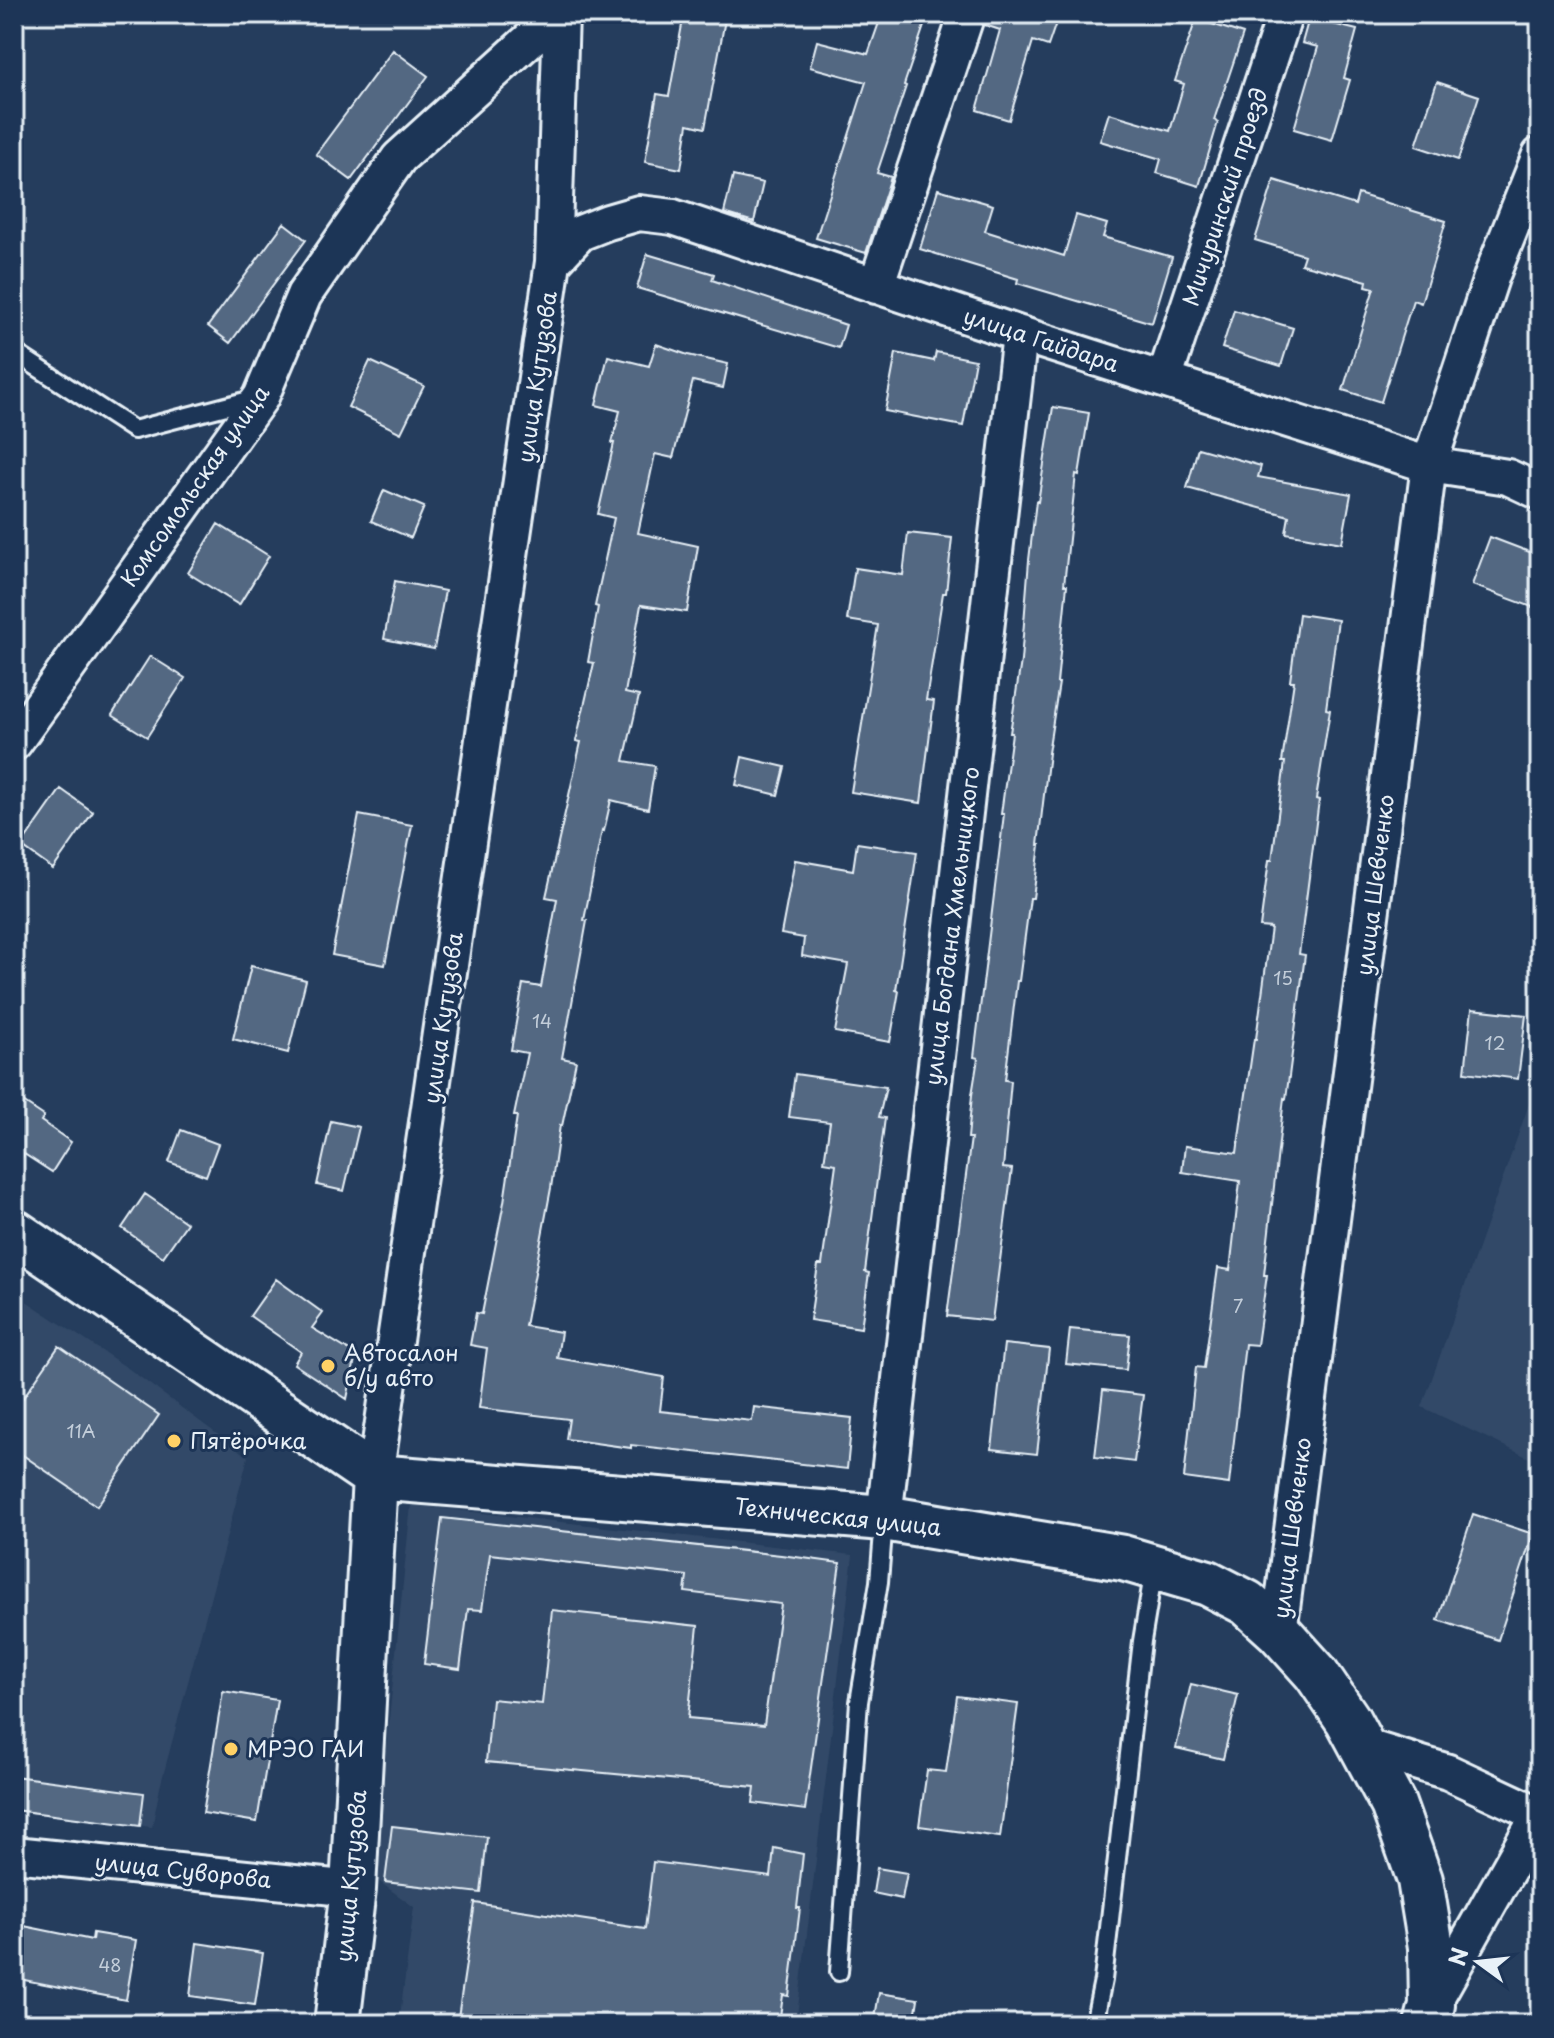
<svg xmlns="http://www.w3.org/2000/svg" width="1554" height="2038" font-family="'Playpen Sans',sans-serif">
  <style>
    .built { fill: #334a68 }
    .building { fill: #536782; stroke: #e8f1f8; stroke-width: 2 }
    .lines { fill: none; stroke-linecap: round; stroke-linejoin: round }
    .lane-casing { stroke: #e8f1f8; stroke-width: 22 }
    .street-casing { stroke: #e8f1f8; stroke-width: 40 }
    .secondary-casing { stroke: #e8f1f8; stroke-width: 50 }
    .lane { stroke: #1d3557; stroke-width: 16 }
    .street { stroke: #1d3557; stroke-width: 34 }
    .secondary { stroke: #1d3557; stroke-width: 44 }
    .poi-dot { fill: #ffd166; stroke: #1d3557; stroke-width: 3 }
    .labels { text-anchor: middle; stroke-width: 6; stroke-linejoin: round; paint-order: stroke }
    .number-label { font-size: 18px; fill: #c3ceda }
    .street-label { font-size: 22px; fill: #e8f1f8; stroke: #1d3557 }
    .poi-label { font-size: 22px; fill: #e8f1f8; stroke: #1d3557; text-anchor: start }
  </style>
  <rect width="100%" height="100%" fill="#253d5d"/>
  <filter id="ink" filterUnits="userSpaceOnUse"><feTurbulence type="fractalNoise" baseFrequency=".0125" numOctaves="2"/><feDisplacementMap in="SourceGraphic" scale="16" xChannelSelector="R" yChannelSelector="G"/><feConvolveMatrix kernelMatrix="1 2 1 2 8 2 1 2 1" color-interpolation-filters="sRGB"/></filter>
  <g filter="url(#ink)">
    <!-- built -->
    <path class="built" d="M1540,1073V1463L1422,1407Z
      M14,1293L129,1369L248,1457L160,1787L152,1827L14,1810Z
      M411,1505L853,1555L796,2024H399L414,1907L373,1877Z"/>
    <!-- building -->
    <path class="building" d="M684,14H726L705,128L688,124L681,169L645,162L657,94L669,96Z
      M882,14H928L904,85L906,86L877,173L891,177L866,253L816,238L866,82L810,67L817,41L868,54Z
      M986,14H1059L1048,46L1033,41L1009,120L977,110L1000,30L985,25Z
      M1309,18L1357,30L1344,78L1350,80L1332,140L1294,129L1318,47L1302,43Z
      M1196,19L1243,34L1214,120L1218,122L1199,186L1157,173L1161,159L1100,141L1109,113L1170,131L1184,84L1175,81Z
      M393,50L428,76L351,180L316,154Z
      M1437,82L1479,96L1458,160L1416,146Z
      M733,176L763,183L754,222L724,213Z
      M1274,180L1355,205L1358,194L1446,221L1421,303L1413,300L1381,402L1343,390L1374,288L1366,286L1367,281L1301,264L1304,255L1255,240Z
      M938,189L993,205L985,231L1064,256L1076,215L1107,224L1103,237L1172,257L1152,323L1017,283L1018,279L920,249Z
      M284,223L306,240L230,343L208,326Z
      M647,254L714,274L712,280L846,325L839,348L637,288Z
      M1234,310L1293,328L1281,366L1222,348Z
      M656,344L688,355L728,364L723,388L693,381L673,458L655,454L638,533L698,546L687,612L641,605L625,693L639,696L624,761L655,766L648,809L611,800L604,831L602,830L584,920L587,921L562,1058L576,1061L562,1126L560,1125L551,1188L525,1326L561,1332L557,1358L664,1377L660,1411L752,1421L754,1407L852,1418L847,1469L631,1445V1448L566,1439L569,1419L479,1408L487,1348L470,1345L476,1313L482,1314L504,1202L517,1116H514L527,1053L511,1050L523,984L541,987L557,899L546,897L581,742L576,741L594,663L588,662L598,607L595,606L614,518L598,514L614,443H612L620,411L596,405L608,356L649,366Z
      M936,352L975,360L963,426L885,411L896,353L934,361Z
      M370,361L424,386L401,433L348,407Z
      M1053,407L1089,413L1079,475L1076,474L1064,585H1067L1057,683H1059L1048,753H1049L1038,845H1040L1033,898H1030L1019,981H1017L1005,1080L1011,1081L1003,1168L1012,1169L992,1321L947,1316L971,1138H968L972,1095L978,1058L974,1057L1004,814H1001L1012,733H1010L1021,661L1029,560L1036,501L1038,502Z
      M1198,448L1261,466L1258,477L1351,494L1342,543L1286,533L1289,516L1187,488Z
      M384,490L424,507L411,538L371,521Z
      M218,524L269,556L239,605L188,573Z
      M908,533L952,538L946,593H943L926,700L934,701L921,803L851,792L878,625L847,620L855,568L903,575Z
      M1490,537L1540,556V594L1535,608L1472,585Z
      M395,581L445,591L434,649L384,639Z
      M1299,614L1338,620L1326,709L1330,710L1316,799L1319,800L1299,954L1305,955L1286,1099L1284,1098L1264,1275H1267L1257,1345L1245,1344L1229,1484L1184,1478L1196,1367L1204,1368L1218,1268L1230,1270L1240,1181L1182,1172L1185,1146L1237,1153L1243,1108H1244L1254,1039H1256L1271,928L1260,927L1269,860H1272L1285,762H1282L1294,681H1290Z
      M150,656L185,678L147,737L112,715Z
      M742,757L785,767L778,795L736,785Z
      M61,789L93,812L53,869L21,846Z
      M359,815L412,825L385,965L332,955Z
      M857,843L917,852L896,990L899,991L890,1042L835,1032L848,964L802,956L804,938L781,934L795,860L853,870Z
      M251,966L306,980L288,1053L233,1039Z
      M1472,1009L1526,1015L1518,1079L1465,1072Z
      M795,1074L886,1087L879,1117L885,1118L865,1272L869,1273L861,1328L810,1320L818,1265H822L836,1164L824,1162L830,1122L789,1117Z
      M23,1102L44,1116L41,1121L71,1142L52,1172L24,1154L14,1172V1103L20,1107Z
      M331,1121L359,1127L344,1191L317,1185Z
      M181,1130L218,1144L206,1176L169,1162Z
      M145,1194L187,1223L163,1257L122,1228Z
      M276,1279L323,1313L312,1328L356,1355L347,1399L294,1364L301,1352L250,1316Z
      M1070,1329L1130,1335L1126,1370L1066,1364Z
      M1004,1344L1049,1349L1037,1454L992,1449Z
      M59,1346L159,1415L97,1506L14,1449V1411Z
      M1103,1390L1143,1395L1134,1462L1095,1457Z
      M1473,1514L1533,1534L1498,1640L1438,1620Z
      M442,1518L781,1555L840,1563L805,1810L753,1803L755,1787L486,1762L492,1699L542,1704L552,1610L698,1626L688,1718L764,1725L781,1604L685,1592L687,1576L490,1554L482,1610L468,1609L460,1669L424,1664Z
      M1191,1684L1238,1695L1223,1759L1176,1748Z
      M223,1691L277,1700L257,1822L203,1813Z
      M957,1696L1018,1704L1000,1837L919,1826L927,1770L946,1772Z
      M14,1776L144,1793L140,1826L14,1810Z
      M392,1826L487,1837L481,1893L385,1882Z
      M774,1848L803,1854L797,1908H800L789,1996L783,1995L779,2024H457L475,1903L645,1929L653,1862L771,1877Z
      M877,1868L907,1873L902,1899L873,1893Z
      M19,1925L92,1940L93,1933L136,1940L126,2000L14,1978V1949Z
      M197,1943L263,1953L255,2005L190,1996Z
      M879,1993L918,1999L914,2024H874Z"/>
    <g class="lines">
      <!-- lane casing -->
      <g class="lane-casing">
        <path id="lane" d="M14,352L134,430L257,398
          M839,1972L859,1702L879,1582L884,1520
          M1094,2024L1103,1980L1142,1641L1154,1569"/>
      </g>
      <!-- street casing -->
      <g class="street-casing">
        <path id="street" d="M553,262L580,233L608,222L639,213L673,217L1020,334L1429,465L1508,477L1540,492
          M876,286L967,14
          M1164,380L1285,14
          M14,743L261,397L304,295L399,158L558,14
          M375,1477L553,262L561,14
          M884,1518L1020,334
          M1279,1632L1429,465L1492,275L1540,155
          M1363,1746L1448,1772L1540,1815
          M14,1854L353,1889
          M1432,2005L1539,1815"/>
      </g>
      <!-- secondary casing -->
      <g class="secondary-casing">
        <path id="secondary" d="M14,1232L375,1477L884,1518L1123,1558L1208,1583L1247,1603L1279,1632L1316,1673L1348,1720L1393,1804L1420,1880L1431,1947L1432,2005L1427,2024
          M337,2024L353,1889L375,1477"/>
      </g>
      <!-- lane -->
      <use href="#lane" class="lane"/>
      <!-- street -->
      <use href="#street" class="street"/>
      <!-- secondary -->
      <use href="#secondary" class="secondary"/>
    </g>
  </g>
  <!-- markers -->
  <g class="poi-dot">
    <circle cx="328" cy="1366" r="8"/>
    <circle cx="174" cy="1441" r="8"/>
    <circle cx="231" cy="1749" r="8"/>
  </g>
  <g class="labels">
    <!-- number labels -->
    <g class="number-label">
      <text x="1283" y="985">15</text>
      <text x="542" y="1028">14</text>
      <text x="1495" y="1050">12</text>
      <text x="1238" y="1313">7</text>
      <text x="81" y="1438">11А</text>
      <text x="110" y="1972">48</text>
    </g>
    <!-- street labels -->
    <g class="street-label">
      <text transform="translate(1225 197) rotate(-72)" y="8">Мичуринский проезд</text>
      <text transform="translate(1041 340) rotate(18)" y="8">улица Гайдара</text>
      <text transform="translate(537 377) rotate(-82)" y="8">улица Кутузова</text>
      <text transform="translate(195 486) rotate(-55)" y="8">Комсомольская улица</text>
      <text transform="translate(1375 885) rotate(-83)" y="8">улица Шевченко</text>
      <text transform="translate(952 926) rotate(-83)" y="8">улица Богдана Хмельницкого</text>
      <text transform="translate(443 1018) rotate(-82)" y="8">улица Кутузова</text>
      <text transform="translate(838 1517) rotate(6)" y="8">Техническая улица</text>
      <text transform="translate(1292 1528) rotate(-83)" y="8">улица Шевченко</text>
      <text transform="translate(183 1871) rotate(6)" y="8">улица Суворова</text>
      <text transform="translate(351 1876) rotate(-85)" y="8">улица Кутузова</text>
    </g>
    <!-- poi labels -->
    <g class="poi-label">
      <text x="344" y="1361">Автосалон<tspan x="344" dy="25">б/у авто</tspan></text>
      <text x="190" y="1449">Пятёрочка</text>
      <text x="247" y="1757">МРЭО ГАИ</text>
    </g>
  </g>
  <!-- margin -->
  <rect width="1554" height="2038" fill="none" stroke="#1d3557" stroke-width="48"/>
  <rect x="24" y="24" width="1506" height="1990" fill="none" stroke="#e8f1f8" stroke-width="3" filter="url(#ink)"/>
  <!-- north arrow -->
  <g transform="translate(1478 1962) rotate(285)" stroke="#1d3557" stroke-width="6" paint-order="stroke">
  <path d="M0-6L14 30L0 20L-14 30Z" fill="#e8f1f8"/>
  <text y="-12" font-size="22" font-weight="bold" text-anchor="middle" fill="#e8f1f8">N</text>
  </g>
</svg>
